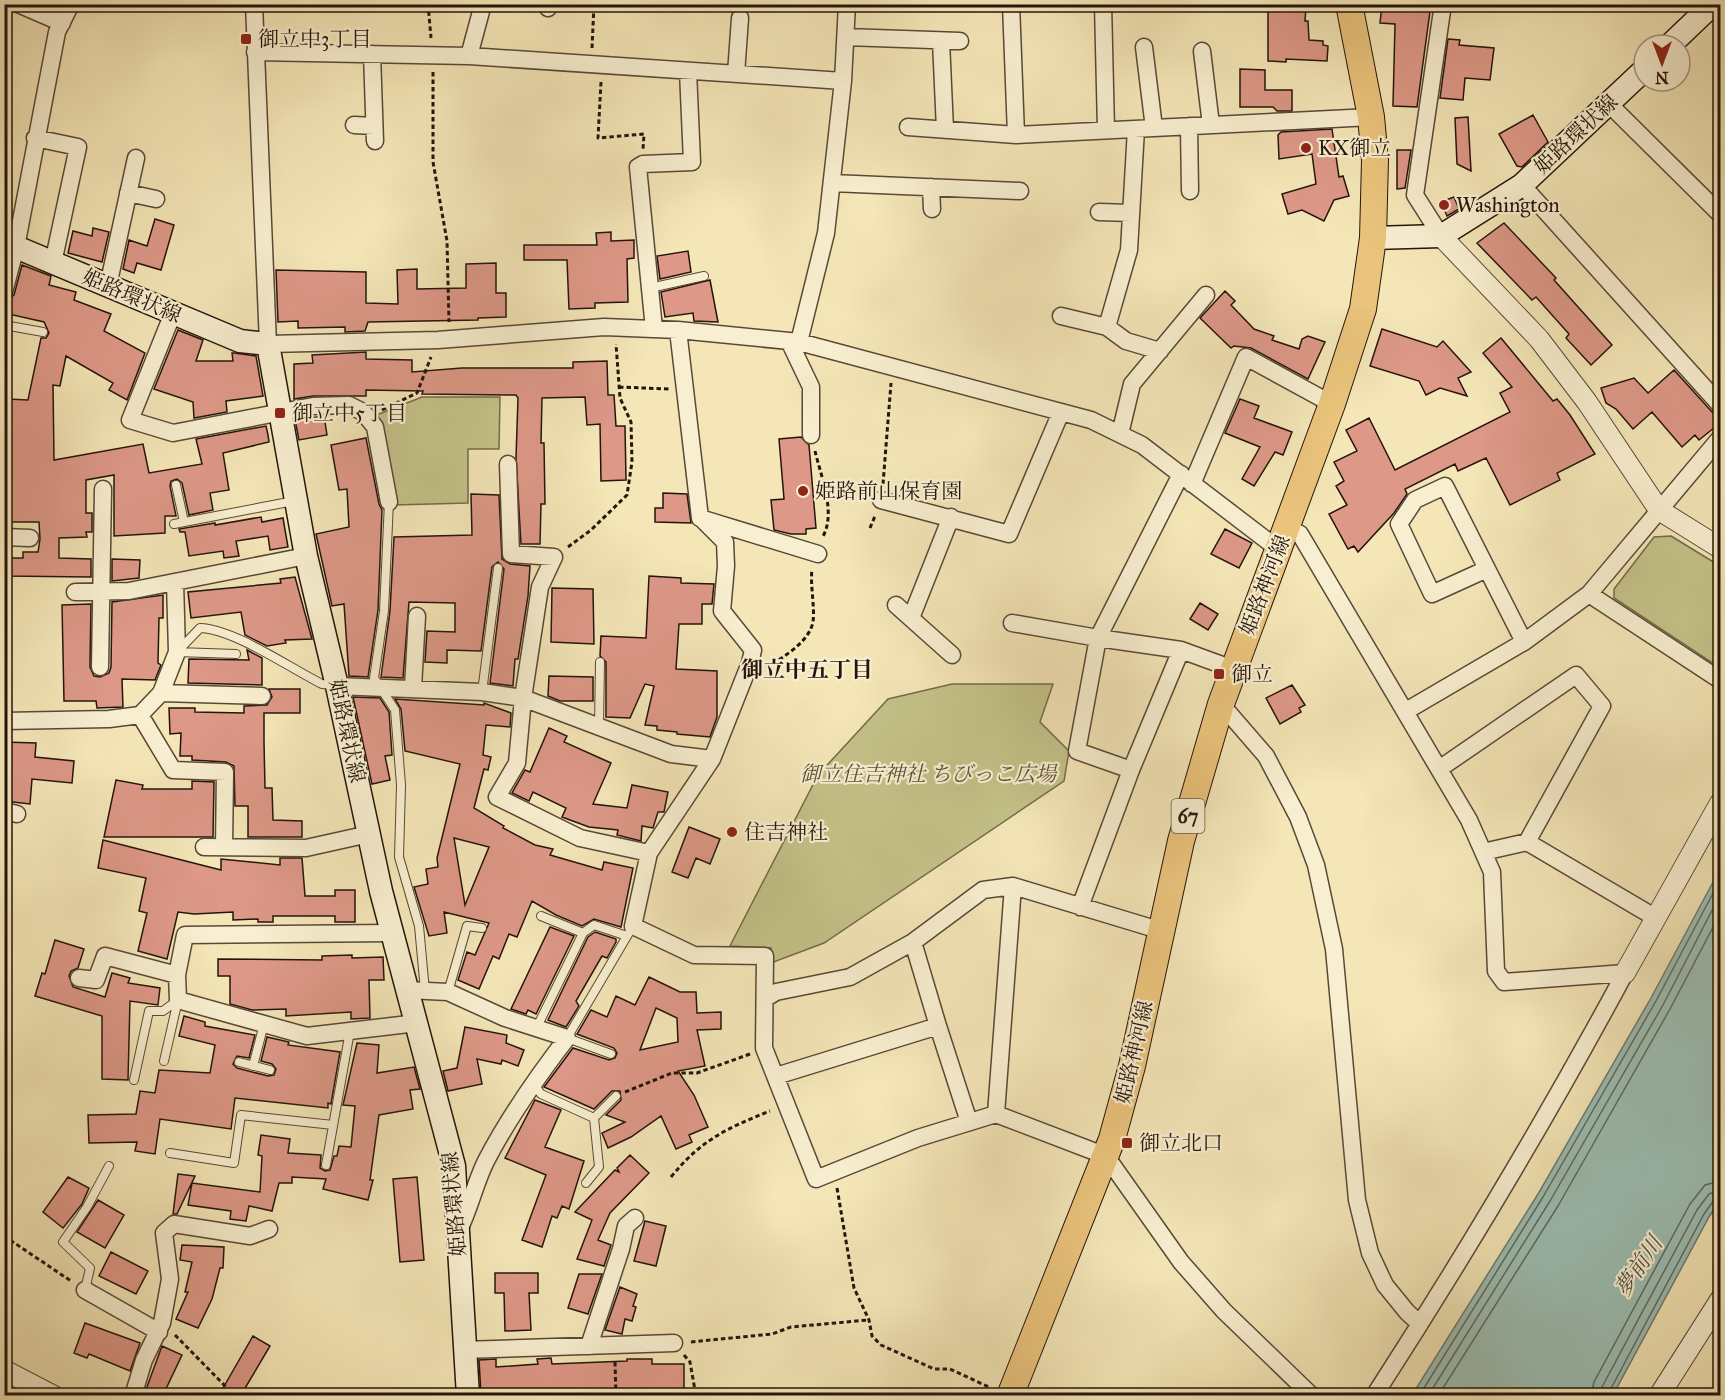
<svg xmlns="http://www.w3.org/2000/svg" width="1725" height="1400" font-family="'IM FELL Great Primer','Noto Serif JP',serif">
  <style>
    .green { fill: #c4c289; stroke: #746b4a; stroke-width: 1.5 }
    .water { fill: #9cbeb3; stroke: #6c7a70; stroke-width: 1.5 }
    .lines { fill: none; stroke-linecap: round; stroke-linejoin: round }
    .shore { stroke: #606960; stroke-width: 1.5 }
    .building { fill: #dd9887; stroke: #25140c; stroke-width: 1.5; fill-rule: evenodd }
    .service-casing { stroke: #594837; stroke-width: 10 }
    .minor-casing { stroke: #594837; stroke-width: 19 }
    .tertiary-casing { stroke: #594837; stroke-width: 22 }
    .secondary-casing { stroke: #25140c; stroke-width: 25 }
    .primary-casing { stroke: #25140c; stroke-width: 28 }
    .path { stroke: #25140c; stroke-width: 3; stroke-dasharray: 4.5 3; stroke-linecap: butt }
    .service { stroke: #f8efd0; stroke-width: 8 }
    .minor { stroke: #f8efd0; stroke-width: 16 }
    .tertiary { stroke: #f8efd0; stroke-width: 20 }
    .secondary { stroke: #f8efd0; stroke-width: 22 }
    .primary { stroke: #eac37c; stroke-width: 26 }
    .poi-dot { fill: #8f2418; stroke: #f8efd0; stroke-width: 2 }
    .labels { text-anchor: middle; stroke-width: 4.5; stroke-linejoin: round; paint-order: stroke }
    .shield { fill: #f8efd0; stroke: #645647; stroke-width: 1.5 }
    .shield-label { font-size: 20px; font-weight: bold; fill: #25140c }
    .poi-label { font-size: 21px; fill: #25140c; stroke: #f8efd0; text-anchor: start }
    .street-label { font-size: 21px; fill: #25140c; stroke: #f8efd0 }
    .park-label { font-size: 21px; font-style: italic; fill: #5d5138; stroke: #f8efd0 }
    .neighbourhood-label { font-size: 22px; font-weight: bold; fill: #25140c; stroke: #f8efd0 }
    .water-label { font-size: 22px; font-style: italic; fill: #4f5046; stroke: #f8efd0 }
  </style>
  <rect width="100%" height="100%" fill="#f4e6b7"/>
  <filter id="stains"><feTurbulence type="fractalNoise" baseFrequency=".00333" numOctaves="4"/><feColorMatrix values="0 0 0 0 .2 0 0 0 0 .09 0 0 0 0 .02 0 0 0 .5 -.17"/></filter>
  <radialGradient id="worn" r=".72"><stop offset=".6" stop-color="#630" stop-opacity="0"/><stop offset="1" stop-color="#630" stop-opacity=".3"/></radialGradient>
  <!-- green -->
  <path class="green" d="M422,397H500L499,449H468V503L394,505L374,416Z
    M1671,536L1720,566V668L1614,598V589L1654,537Z
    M952,684H1053L1040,722L1069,751L1064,781L824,943L771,963V948L730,946L818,775L888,699Z"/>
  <!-- water -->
  <path class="water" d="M1720,869V1200L1709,1217L1614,1393L1612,1396L1412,1395L1538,1194L1651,998Z"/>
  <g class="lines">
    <!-- shore -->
    <path class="shore" d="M1419,1396L1543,1197L1656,1001L1720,880
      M1428,1396L1550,1201L1663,1005L1720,895
      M1438,1396L1558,1206L1670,1009L1720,914
      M1591,1396L1594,1382L1690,1204L1705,1185L1720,1181
      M1600,1396L1602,1387L1697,1210L1709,1194L1720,1190
      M1607,1396L1704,1214L1714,1200L1720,1198"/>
  </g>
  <!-- building -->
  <path class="building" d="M1382,4H1431L1417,107L1393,106L1395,24L1380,23Z
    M1268,6L1306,7L1305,21H1308L1309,40L1323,41V45L1328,46L1327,61L1286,59V62L1268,61Z
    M1448,39L1460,40L1459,45L1494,48L1490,80L1465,78L1463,100L1440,98Z
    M1240,69L1265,70V90H1292V111H1277L1273,107H1240Z
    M1533,115L1548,142L1522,167L1517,166L1499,134Z
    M1468,117L1471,171L1457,164L1455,118Z
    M1332,129L1339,177L1343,176L1349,196L1334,200L1324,221L1302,210L1288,214L1282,194L1316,184L1312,154L1279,159L1278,135L1281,132Z
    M1397,150H1411L1405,188L1397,189Z
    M1454,197L1459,209L1447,216L1441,202Z
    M155,219L174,225L161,270L137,263L134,273L123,269L129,240L147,246Z
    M1504,223L1556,278L1554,280L1612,345L1591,365L1566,338L1569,334L1536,297L1532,300L1477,243Z
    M93,228L109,232L102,262L68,253L73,231L92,236Z
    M611,232V241L634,240V258L627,259L628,302L595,303V308L569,309L567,260H524V245H597L596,233Z
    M688,251L691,272L660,279L657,256Z
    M496,263V293H506V317L478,318V320L368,322L365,331L345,332V327L298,328V321L278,322L276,270L366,272V303L398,304L397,270L417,269V289L466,288V264Z
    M22,265L51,276L49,285L76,292L74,300L111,314L104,331L145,353L127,400L109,390L113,383L66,356L60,386L53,385L54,460L143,444L149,473L202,464L196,439L266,426L268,435L269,442L223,453L229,490L210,493L213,510L189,515L182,483L177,479L171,481L170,486L176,516H165V533L114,536V475L86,480V513H92V532H86L87,537L59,538V558L91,559V577L4,576V558H23V552H38L40,539L39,522H8L9,494H4L7,399L28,400L41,338H46L49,333L44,322L4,313V302L14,295Z
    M710,280L718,322L694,321L693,313L665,317L661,292Z
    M1225,291L1235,301L1231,305L1254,329L1274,336L1272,340L1299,349L1302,339L1308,336L1325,342L1308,379L1251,348L1234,346L1231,348L1200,318Z
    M1382,329L1437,347L1443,341L1471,372L1458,378L1467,396L1440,388L1426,395L1419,381L1370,366Z
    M178,330L203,340L196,361H233L232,353H234L256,356L263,396L226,401L227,412L194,418L193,402L154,389Z
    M1501,338L1553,401L1557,399L1570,415L1595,454L1557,473L1560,480L1510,505L1486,458L1458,471L1455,464L1405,489L1407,494L1394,513L1358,552L1354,546L1348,549L1329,514L1347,505L1336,486L1344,481L1334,462L1357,451L1346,430L1369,418L1395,470L1510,412L1500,393L1512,387L1483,353Z
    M366,352V359L412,360V372L462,368H573V362L607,361L608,395H614L616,426H625L626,480L601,481L600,424L587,425L585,397L542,398L541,443H544L545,504H541L540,544H521L516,458L518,398L516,395L422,394L423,391L366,390V396H313L294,399V364L313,363L312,355Z
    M1674,370L1712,412L1719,415L1720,423L1699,440L1695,435L1682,447L1652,412L1633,429L1616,409L1606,403L1601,388L1634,378L1648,393Z
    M1240,399L1259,406L1254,418L1292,432L1283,455L1275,452L1254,486L1242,479L1260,447L1225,433Z
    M324,416L327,435L299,440L295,420Z
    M801,437L809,445L816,528L806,529V534H791L774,530L771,500L784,499L779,439Z
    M366,438L379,504L382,510L378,610L368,677L349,676L344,604L332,606L316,534L349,527L347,489L339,490L331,445Z
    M663,493L687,494L691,523L655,522V508H663Z
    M471,494L499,495L502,559L510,564L530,566L528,596L518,659H515L513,686L490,683L504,569L498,562L492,567L481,651L447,650V663L425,662L427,631L455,632V603L409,602L403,678L381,677L390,611L394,537L472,535Z
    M261,517L262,522L283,518L288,547L270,550L268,536L236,541L239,556L224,558L223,551L189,556L185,532H180L179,529L215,523V525Z
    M1225,529L1252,543L1239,568L1211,554Z
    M112,559L140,560L139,578L112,581Z
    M649,576L681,578V583L714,584L712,604H702V624H679L676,669L717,671V717L710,737L677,734V732L657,730V726L645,725L654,686L645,684L630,718L606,717V662L600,656L601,636L646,638Z
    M295,577L312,639L285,640L286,643L267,646L245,635L241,612L191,618L188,592L281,583L280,579Z
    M552,588L593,589L594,644L551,642Z
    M163,595V618H159L158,663L161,665L155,680L122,679L123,707L97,708L96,701H64L62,605L91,604L90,667L94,676L100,677L109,673L111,667L112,602Z
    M1200,603L1218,614L1208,630L1190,619Z
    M247,650L262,658V685L188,683L189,659L249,660Z
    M549,676L593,677V701H560L548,696Z
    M1292,685L1305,705L1299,708L1301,712L1280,724L1266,698Z
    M269,689H300V713H264V742L265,788H272L273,820L302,821V837H248V806H235L234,766L226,762L192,760V756H180L181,733L170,734L169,708H195V712L244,713V706L267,705L272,697Z
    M353,697L380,698L389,712L392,755L385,756L390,780L372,784Z
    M395,699L484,705V703L511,713L510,727L486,725L483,755L491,757L488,770L484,769L474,808L504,826L503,828L535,845L553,849L550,855L602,870L604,862L633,868L621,927L594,919L582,926L556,915L532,901L517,937L509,934L499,959L493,956L479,989L458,980L467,952L475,955L489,923L444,912L447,933L429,936L414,887L428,884L426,869L438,867L437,858L460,764L405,751L401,709ZM454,838L489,847L465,905Z
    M549,728L567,736L564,742L611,763L593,804L627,808L632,785L668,792L664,812H658L653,828L642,826L641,841L617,835L618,830L589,827L562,817L566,808L533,792L529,801L512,793L525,770L530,772Z
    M4,742L36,743L35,757L74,761L72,783L32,779L30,804L4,801Z
    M116,780L143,785L142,789H192V781L214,782L213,837H104Z
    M689,827L720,839L710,864L696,858L688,878L672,872Z
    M103,840L221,870V859L280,865V858H302L305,896H335V890H355V922H335V916H273V922H258V919L233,920V912L194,914L178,912L167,959L138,951L147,913L139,911L146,878L98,868Z
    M550,927L574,936L536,1014L528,1010L526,1014L511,1009Z
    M595,932L616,939V942L607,958L602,956L576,1001L579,1006L566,1027L553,1022L548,1020L588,937Z
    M55,940L84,949L78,968L71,971L69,976L73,987L105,997L112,973L130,978L128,983L160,988L158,1005L130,1001L128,1080L102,1079V1016L35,996L42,973L45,974Z
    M352,955V958L383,957L384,980H369L370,1018L351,1019V1012L286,1016V1009L252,1010L230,1004V976H218V959L322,960V956Z
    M649,977L680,992H696L697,1013L721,1012V1029L697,1030L705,1066L678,1071L694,1095L708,1127L689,1135L692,1142L676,1149L661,1116L631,1137L608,1148L602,1133L625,1122L606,1115L621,1100L620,1091H612L594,1109L544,1087L573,1048L609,1060L615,1058L617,1053L614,1048L577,1034L591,1010L607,1017L616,996L635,1005ZM656,1008L677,1018L678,1042L640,1050Z
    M184,1016L205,1022V1026L255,1035L249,1058L237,1056L233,1064L237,1068L268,1076L274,1075L276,1069L272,1064L261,1061L267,1037L289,1042L288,1045L340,1052L331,1104L328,1103V1108L235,1098L231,1129L160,1119L155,1154L135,1151L137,1142L89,1143L88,1115L136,1114L140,1091L155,1093L159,1070L210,1073L215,1045L179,1036Z
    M465,1027L507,1035L506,1043L524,1050L518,1066L502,1060L501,1064L477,1059L482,1084L448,1091L443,1071L457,1068Z
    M357,1043L379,1045L377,1073L414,1067L420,1089L410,1090L413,1109L379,1115L370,1180H373L368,1200L323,1189L326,1179L292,1177V1183H279L272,1211L249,1206L246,1221L230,1219L231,1211L188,1205L192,1183L260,1192L262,1156L258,1155L261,1135L290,1139L288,1153L321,1155L320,1168L325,1171L330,1170L334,1156H337L339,1146L351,1147L355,1106L343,1105Z
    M535,1100L561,1110L545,1147L584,1161L569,1209L562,1206L557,1218L552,1216L542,1247L522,1240L546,1175L505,1158Z
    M630,1155L649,1173L610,1213L598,1240L611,1245L604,1266L577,1259L592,1220L575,1212L615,1170L619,1172L617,1168Z
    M178,1174L195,1176L177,1214H173Z
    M68,1177L89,1188L82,1204L63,1228L43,1212Z
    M417,1177L424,1260L400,1262L393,1179Z
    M98,1200L124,1215L105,1248L77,1232Z
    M645,1221L666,1226L656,1266L634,1261Z
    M182,1245L224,1247L223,1268H220L212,1299L198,1328L176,1319L188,1292H185L192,1262L180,1260Z
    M111,1252L148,1271L136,1294L99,1276Z
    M495,1273H538V1293H529L531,1330L505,1331L504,1293H495Z
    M579,1274H602L588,1314L568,1308Z
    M620,1287L637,1294L633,1306L636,1307L632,1321L625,1319L622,1334L605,1330Z
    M85,1323L140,1343L130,1371L89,1354L87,1358L74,1353Z
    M253,1336L270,1346L241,1395H219Z
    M162,1346L182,1355L163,1395H144Z
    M551,1358L552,1364L627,1361V1359H652V1364H684V1390L654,1391V1395H481L479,1360L496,1359V1367L538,1364L537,1359Z"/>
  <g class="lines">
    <!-- service casing -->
    <g class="service-casing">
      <path id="service" d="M650,288L704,276
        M4,325L43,332
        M176,485L184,522
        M389,502L384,611L374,678L395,710L401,785L399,857L419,926L425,991
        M174,524L294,501
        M177,652L200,628C234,629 290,668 322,684L335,685
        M177,652L236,654
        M482,692L498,568
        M599,726L600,662
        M541,916L583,933L594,925L627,936
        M448,992L467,926L482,928
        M537,1027L583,933
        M611,1054L567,1038L633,926
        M164,1061L178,1000
        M239,1062L270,1070
        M253,1066L264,1024
        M134,1080L149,1011H163L178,1000
        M533,1083L541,1094L594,1118
        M170,1153L234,1163L241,1115L333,1125
        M326,1165L350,1031
        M586,1183L599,1167L594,1118L616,1096
        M85,1290L90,1268L63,1242L87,1207L109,1166"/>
    </g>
    <!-- minor casing -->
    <g class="minor-casing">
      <path id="minor" d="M18,4L62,23
        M254,4L268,344L438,340L604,327L678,330L799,342L1091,420L1142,445L1278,549
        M1011,4L1016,135L1371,117
        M1103,4L1106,130
        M548,8L549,4
        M846,37L960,41
        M941,41L945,130
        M1144,47L1154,128
        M1202,51L1211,125
        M255,52L469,56L843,81
        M372,54L375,141
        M469,56L483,4
        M736,74L740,18
        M1608,103L1720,214
        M354,125L374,126
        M1189,126L1190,191
        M908,127L1016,135
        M35,138L78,147L53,263
        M832,183L1020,191
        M1522,185L1720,405
        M931,187L932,209
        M128,193L156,199
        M1099,212L1131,213
        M1441,236L1415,195L1443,4
        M108,286L136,158
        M4,292L16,247L57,32L71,4
        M173,313L130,420L173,433L313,406L349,405L363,412L375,427L389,502
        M1061,316L1107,327L1126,341L1160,351
        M1107,327L1129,250L1136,129
        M654,329L638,167L643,164L692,162L688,71
        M678,330L700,518L818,554
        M789,341L811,387V435
        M799,342L826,233L843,81L847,4
        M1120,434L1132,384L1206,295
        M508,464L511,554L554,557L540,587L523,698L517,763L497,797L580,838L649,853
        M1181,474L1098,638L1181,650L1233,669
        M1192,484L1246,357L1332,404
        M881,500L1009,534L1061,412
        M703,520L725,542L726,566L722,611L753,650L750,663L712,759
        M1286,527L1300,534L1469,820L1492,872L1496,971L1504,982L1625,973
        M4,537L30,538
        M1487,569L1432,594L1399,524L1415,500L1445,486L1524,642
        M75,592L129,591L306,556
        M1589,594L1720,680
        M896,605L952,655
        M911,618L951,517
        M1012,623L1098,638L1077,751L1131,770
        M100,667L103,489
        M337,686L482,692L523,698L671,754L712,759L649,853L633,926L694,955L765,956L764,1048L816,1179L918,1138L996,1114L1106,1156L1181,1262L1224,1311L1312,1396
        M413,688L417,616
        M161,693L262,696
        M1221,704L1266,756L1298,817L1316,865L1334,949L1357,1200L1370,1253L1385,1285L1407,1312L1420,1324
        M1406,711L1524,642L1589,594L1720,438
        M140,715L173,770L225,772L224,847
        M4,721L109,719L140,715L161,693L177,652L175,582
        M1439,769L1576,675L1602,706L1527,842
        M4,811L17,814
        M204,847L306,848L369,834
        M1483,852L1527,842L1656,918
        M1080,907L1131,770L1181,650
        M390,933L185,935L177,975L178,1000L307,1036L417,1023
        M913,942L938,1026
        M79,978L96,980L105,956L177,975
        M407,990L448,992L505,1018L567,1038C537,1077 509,1117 486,1161C475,1183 470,1208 459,1230
        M766,998L776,992L850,977L913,942L983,890L1013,886
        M776,1076L938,1026L969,1122
        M996,1114L1013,886L1162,931
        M85,1290L159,1332
        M589,1346L621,1249L626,1226L635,1218
        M463,1350L674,1343
        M133,1396L144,1360L162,1323L170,1279L164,1233L174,1224L250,1236L269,1229
        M1374,1396C1463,1258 1547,1118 1625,973"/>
    </g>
    <!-- tertiary casing -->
    <g class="tertiary-casing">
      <path id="tertiary" d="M1441,236L1539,339L1587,402L1659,510L1720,548
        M1625,973L1720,803
        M4,1370L54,1396
        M1659,1396L1720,1300"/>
    </g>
    <!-- secondary casing -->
    <g class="secondary-casing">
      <path id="secondary" d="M1670,45L1713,4
        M1373,238L1441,236L1522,185L1644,70
        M4,242L240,341L268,344L306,556L337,686L381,891L454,1166L468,1396"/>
    </g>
    <!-- primary casing -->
    <g class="primary-casing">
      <path id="primary" d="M1010,1396L1112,1139L1132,1066L1181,841L1221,704L1332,404L1363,309L1373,238L1375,160L1371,117L1349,4"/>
    </g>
    <!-- path -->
    <path class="path" d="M428,4L431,38
      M592,48L594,4
      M433,72V162L447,241L449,322
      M601,82L598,138L644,134L643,149
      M619,387L669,389
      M382,410L417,393L431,357
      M815,451C821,477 837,514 822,538
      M883,484L891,383
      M870,528L875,516
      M568,547L591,530L627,495L632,462L631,422L620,398L616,344
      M766,667C783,658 809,642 813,622C815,606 810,586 812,569
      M625,1092L672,1073H697L750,1054
      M671,1177C701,1140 727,1128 770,1111
      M837,1188L854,1288L869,1320L872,1336L881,1345L934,1369H950L991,1388
      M4,1236L71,1281
      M175,1335L235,1396
      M691,1342L772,1334L791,1327L868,1320
      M684,1355L690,1362L696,1396
      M615,1362L616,1396"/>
    <!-- service -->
    <use href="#service" class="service"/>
    <!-- minor -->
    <use href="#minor" class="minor"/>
    <!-- tertiary -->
    <use href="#tertiary" class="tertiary"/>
    <!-- secondary -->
    <use href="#secondary" class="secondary"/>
    <!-- primary -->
    <use href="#primary" class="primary"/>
  </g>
  <!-- markers -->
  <g class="poi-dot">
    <rect x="240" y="33" width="12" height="12" rx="3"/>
    <circle cx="1306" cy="148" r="6"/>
    <circle cx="1444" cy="205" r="6"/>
    <rect x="274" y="407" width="12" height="12" rx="3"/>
    <circle cx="803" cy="491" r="6"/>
    <rect x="1213" y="668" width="12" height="12" rx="3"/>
    <circle cx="732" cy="832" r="6"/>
    <rect x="1121" y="1137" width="12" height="12" rx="3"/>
  </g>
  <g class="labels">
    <!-- shield labels -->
    <rect class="shield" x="1171.5" y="799" width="33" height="34" rx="4.5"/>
    <g class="shield-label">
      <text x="1188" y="823">67</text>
    </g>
    <!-- poi labels -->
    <g class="poi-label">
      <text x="258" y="46">御立中3丁目</text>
      <text x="1318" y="155">KX御立</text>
      <text x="1456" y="212">Washington</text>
      <text x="292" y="420">御立中5丁目</text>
      <text x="815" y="498">姫路前山保育園</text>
      <text x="1231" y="681">御立</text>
      <text x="744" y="839">住吉神社</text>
      <text x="1139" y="1150">御立北口</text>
    </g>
    <!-- street labels -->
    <g class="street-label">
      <text transform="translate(1576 134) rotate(-43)" y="7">姫路環状線</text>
      <text transform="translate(132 296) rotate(23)" y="7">姫路環状線</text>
      <text transform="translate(1265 585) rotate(-69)" y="7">姫路神河線</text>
      <text transform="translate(347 731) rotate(78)" y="7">姫路環状線</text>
      <text transform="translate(1134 1052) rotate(-77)" y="7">姫路神河線</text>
      <text transform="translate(454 1204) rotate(-95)" y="7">姫路環状線</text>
    </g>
    <!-- park labels -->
    <g class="park-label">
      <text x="928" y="781">御立住吉神社 ちびっこ広場</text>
    </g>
    <!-- neighbourhood labels -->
    <g class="neighbourhood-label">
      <text x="807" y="677">御立中五丁目</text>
    </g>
    <!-- water labels -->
    <g class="water-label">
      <text transform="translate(1638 1266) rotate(-56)" y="8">夢前川</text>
    </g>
  </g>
  <!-- margin -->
  <rect width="1725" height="1400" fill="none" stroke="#f4e6b7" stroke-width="24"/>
  <rect x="6" y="6" width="1713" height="1388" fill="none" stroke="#25140c" stroke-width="3"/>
  <rect x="12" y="12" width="1701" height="1376" fill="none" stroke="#25140c" stroke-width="1.5"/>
  <!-- north arrow -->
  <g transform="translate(1662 63) rotate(180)"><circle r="28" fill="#f8efd0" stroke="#a49782" stroke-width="1.5"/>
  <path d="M0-4.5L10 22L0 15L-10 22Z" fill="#8f2418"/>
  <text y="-9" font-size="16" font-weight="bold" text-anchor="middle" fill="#25140c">N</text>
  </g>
  <rect width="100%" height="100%" filter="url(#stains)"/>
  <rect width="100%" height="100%" fill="url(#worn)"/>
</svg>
